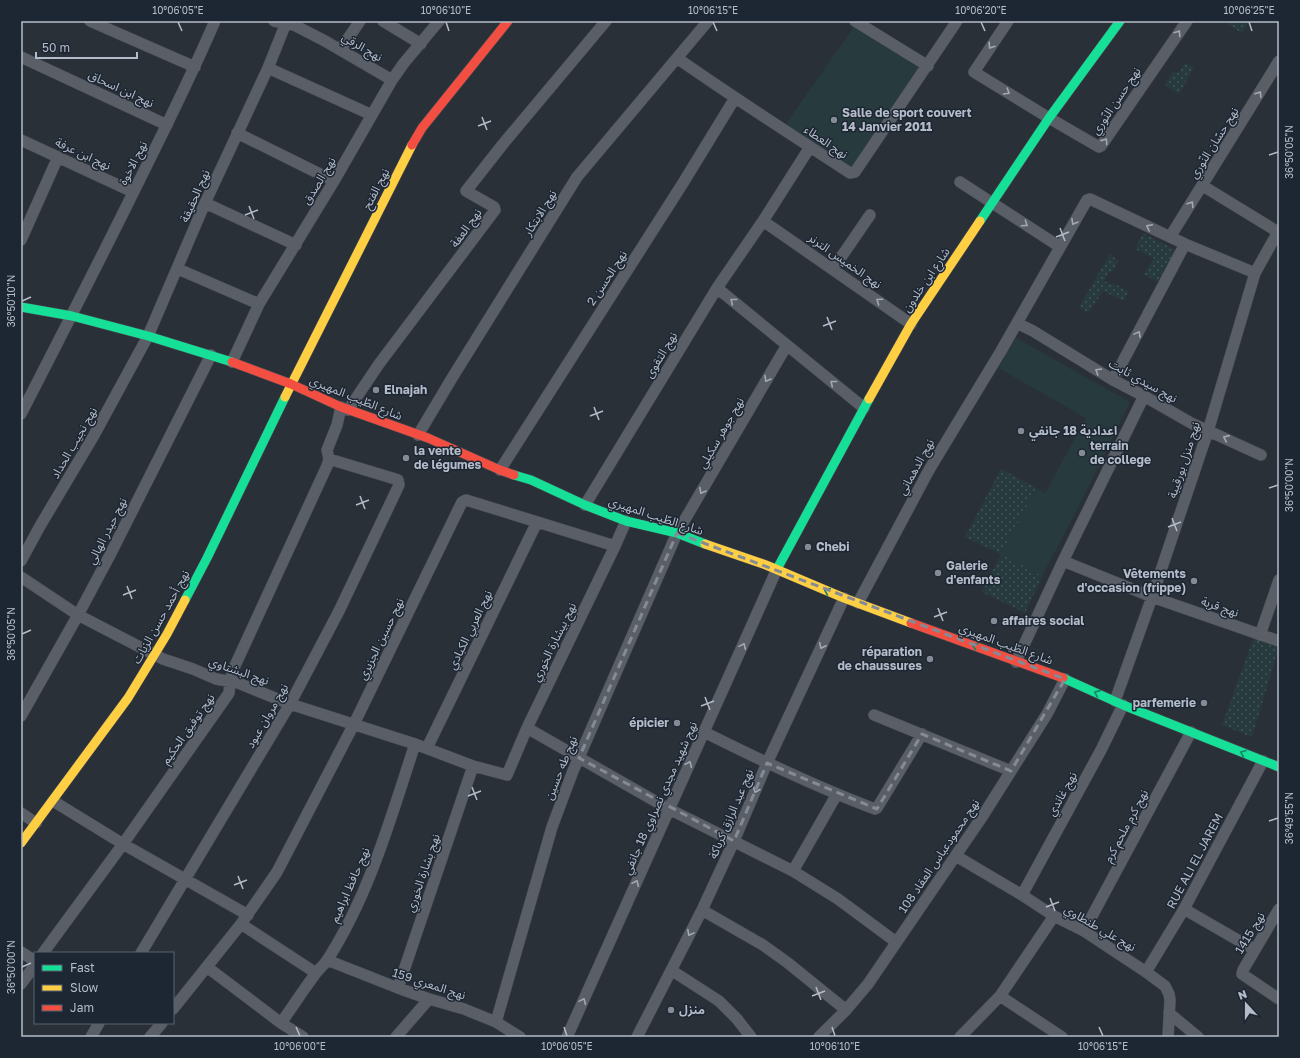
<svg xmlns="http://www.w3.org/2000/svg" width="1300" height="1058" font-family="'Golos Text','Noto Sans Arabic',sans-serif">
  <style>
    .grass { fill: #273a3e }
    .park { fill: url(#park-dots) }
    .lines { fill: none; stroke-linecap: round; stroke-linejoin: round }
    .street-casing { stroke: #484c53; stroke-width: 12 }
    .fast-casing { stroke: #484c53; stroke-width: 10 }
    .slow-casing { stroke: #484c53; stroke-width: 10 }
    .jam-casing { stroke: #484c53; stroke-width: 10 }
    .street { stroke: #5a5e66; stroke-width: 11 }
    .fast { stroke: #16e098; stroke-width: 9 }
    .slow { stroke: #ffcf43; stroke-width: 9 }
    .jam { stroke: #f24e42; stroke-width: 9 }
    .oneway { stroke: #a2a9b5 }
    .oneway2 { stroke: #1a8366 }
    .marked { fill: none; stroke: #848b96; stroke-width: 3; stroke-dasharray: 8 5; stroke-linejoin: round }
    .ticks { fill: none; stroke: #b4bcc9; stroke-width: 1.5 }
    .poi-dot { fill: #848b96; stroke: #1d2633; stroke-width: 1.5 }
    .labels { text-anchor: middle; stroke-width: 3; stroke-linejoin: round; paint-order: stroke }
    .street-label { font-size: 12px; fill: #b4bcc9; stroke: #1d2633 }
    .poi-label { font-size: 12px; font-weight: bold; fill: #b4bcc9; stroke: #1d2633; text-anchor: start }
    .neatline { fill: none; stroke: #b4bcc9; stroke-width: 1.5 }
    .ticks-label { font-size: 10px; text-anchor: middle; fill: #b4bcc9 }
  </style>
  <defs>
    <pattern id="park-dots" width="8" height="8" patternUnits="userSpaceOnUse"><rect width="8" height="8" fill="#273a3e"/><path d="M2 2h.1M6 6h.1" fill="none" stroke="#445559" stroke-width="1.8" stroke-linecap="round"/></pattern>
  </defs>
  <rect width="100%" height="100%" fill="#2a3038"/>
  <!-- grass -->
  <path class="grass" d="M856,24L922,70L853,170L783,128Z
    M1016,338L1130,402L1077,510L1042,576L1001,554L1036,488L1045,493L1086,418L998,368Z"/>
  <!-- park -->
  <path class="park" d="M1222,21H1245L1248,23L1242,33Z
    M1185,63L1194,68L1179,94L1165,85L1173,71L1178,73Z
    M1143,233L1176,250L1157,282L1144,274L1154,258L1135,249Z
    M1110,254L1118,261L1112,272L1109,271L1104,281L1111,284L1114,283L1128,292L1124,301L1103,291L1088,313L1079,307Z
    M1001,469L1036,488L1001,554L1042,576L1025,613L982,592L1001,554L965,537Z
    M1254,637L1279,647L1252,737L1222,725Z"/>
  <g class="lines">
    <!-- street casing -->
    <g class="street-casing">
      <path id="street" d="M90,21L195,67
        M274,21L294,25L325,41L392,80
        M383,21L421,44
        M855,21L928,66
        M1008,21L974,72L1049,118L1099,147L1101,146L1187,21
        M340,50L360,21
        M21,57L167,125
        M677,58C734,98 792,135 850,173L855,172L957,21
        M268,68L372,115
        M237,133L334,181
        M21,140L133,192
        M960,182L1060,247
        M1203,186L1278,232
        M205,203L296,245
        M763,221L911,324
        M1170,237L1279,61
        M21,240L58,157
        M178,269L259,304
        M833,269L870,215
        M717,288L864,408
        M1017,323L1033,331L1113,380L1144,396L1191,423L1261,455
        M232,362L259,304L334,181L392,80L404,63L439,21
        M1113,380L1185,244
        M348,410L379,364L495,210L494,207L466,191L503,144L606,21
        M21,414C59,340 97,266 134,191C162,135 190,79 215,21
        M418,435L452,378L577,177L708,21
        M500,470L683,183L735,98
        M585,505L717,288L763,221L810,147
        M21,561L40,526L93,437L148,336L205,203L268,68L286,23
        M1063,561L1152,597L1279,641
        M21,577L78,615L163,659L193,669L216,679L238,683L290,704L415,744L473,766L507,775L527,728L615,546L626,521
        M858,603L929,470L1001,351L1087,200L1090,199L1185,244L1255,273
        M1260,635L1279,580
        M1016,662L1063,561L1144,396
        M1115,701L1152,597L1208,431L1255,273L1279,230
        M874,715L1011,771
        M21,716L78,615L110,555L211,355
        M527,728L669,809L793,871L838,899L896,942
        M704,732C760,760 816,787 875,809L877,808L922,734
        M427,748L537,522
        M53,801L123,844L248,915
        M21,813L36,823
        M956,856L1022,895L1054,916L1084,931L1146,972L1165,986L1169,994L1170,1000L1168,1037
        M793,871L837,794
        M1022,895L1101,750L1123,705
        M1184,909L1255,950
        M1279,909L1243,970L1242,974L1279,999
        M702,910L763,945L788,963L846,1010
        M241,924L316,973
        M1084,931L1191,732
        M21,952L35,961
        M43,953L123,844L229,693L230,682L233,670L327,466L329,459L327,450L337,425L341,407
        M141,953L290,704L339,611L399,485L398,480L392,478L329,459
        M327,960L398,988L429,999L464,1009L496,1022L520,1037
        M207,967L281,1023L303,1037
        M671,970L719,1001L737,1019L751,1037
        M1146,972L1184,909L1263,761
        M21,984L35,965
        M398,988L473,766
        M1000,996L1062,1037
        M173,1009L241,924L277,872L354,724L462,502L466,500L615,546
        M1169,1013L1198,1037
        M496,1022L552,827L573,771L677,533L787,345
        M281,1023C293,1006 304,989 316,973C320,968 325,964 328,959C370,893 391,817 415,744
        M91,1037L99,1023
        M150,1037L162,1023
        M396,1037L429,999
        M567,1037L777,569
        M637,1037L702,910L734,841L767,763L844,598
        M819,1037L846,1010L868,984L982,817L1047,714L1065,679
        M960,1037L1000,996L1054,916"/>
    </g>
    <!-- fast casing -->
    <g class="fast-casing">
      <path id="fast" d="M980,221L1049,118L1120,21
        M21,307L72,316L148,336L232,362
        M514,475L531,480L585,505L626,521L677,533L705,544
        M777,569L869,399
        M185,600L207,558L285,397
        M1063,678L1123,705L1279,767"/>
    </g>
    <!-- slow casing -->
    <g class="slow-casing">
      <path id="slow" d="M285,397L412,145
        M869,399L911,324L980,221
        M705,544L766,565L844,598L911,623
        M21,843L128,698L167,634L185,600"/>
    </g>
    <!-- jam casing -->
    <g class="jam-casing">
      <path id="jam" d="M412,145L422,128L508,21
        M232,362L291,384L341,407L428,438L500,470L514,475
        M911,623L1063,678"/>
    </g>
    <!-- street -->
    <use href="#street" class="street"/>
    <!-- fast -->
    <use href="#fast" class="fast"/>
    <!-- slow -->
    <use href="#slow" class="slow"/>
    <!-- jam -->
    <use href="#jam" class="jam"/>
  </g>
  <!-- one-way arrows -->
  <defs><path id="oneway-chevron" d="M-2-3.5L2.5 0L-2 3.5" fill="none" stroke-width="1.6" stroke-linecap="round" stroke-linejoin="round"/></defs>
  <g class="oneway">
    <use href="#oneway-chevron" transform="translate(1178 33) rotate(-56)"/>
    <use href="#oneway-chevron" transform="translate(991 46) rotate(124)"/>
    <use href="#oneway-chevron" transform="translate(1007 92) rotate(31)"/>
    <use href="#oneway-chevron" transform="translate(1259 94) rotate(-58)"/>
    <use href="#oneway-chevron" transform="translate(1105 141) rotate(-55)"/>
    <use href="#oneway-chevron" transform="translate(1191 204) rotate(-58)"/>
    <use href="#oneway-chevron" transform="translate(1074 222) rotate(120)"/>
    <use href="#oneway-chevron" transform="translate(1025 224) rotate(34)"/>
    <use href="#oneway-chevron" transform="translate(1149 227) rotate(-154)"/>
    <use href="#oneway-chevron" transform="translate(733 301) rotate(-141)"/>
    <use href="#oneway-chevron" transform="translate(879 301) rotate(-145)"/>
    <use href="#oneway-chevron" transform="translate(1138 334) rotate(-62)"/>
    <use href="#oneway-chevron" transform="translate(1098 371) rotate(-148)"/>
    <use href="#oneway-chevron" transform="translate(767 379) rotate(120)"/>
    <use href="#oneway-chevron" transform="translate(833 383) rotate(-141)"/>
    <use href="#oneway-chevron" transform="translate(1226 438) rotate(-156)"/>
    <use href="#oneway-chevron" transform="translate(702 491) rotate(120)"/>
    <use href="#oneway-chevron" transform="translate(743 646) rotate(-66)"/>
    <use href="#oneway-chevron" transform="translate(822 646) rotate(115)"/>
    <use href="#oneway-chevron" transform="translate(689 764) rotate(-66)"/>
    <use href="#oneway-chevron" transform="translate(756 790) rotate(113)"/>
    <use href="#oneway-chevron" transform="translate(636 883) rotate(-66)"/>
    <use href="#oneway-chevron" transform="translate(690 933) rotate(118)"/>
    <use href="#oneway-chevron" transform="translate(583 1001) rotate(-66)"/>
  </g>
  <g class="oneway2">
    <use href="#oneway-chevron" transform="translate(827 591) rotate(-157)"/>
    <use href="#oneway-chevron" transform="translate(975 646) rotate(-159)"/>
    <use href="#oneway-chevron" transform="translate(1097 693) rotate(-156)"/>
    <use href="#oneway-chevron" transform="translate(1243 753) rotate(-158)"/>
  </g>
  <!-- marked area -->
  <path class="marked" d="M677,533L1065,679L1011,771L922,734L877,809L767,763L734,841L579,758Z"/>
  <!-- ticks -->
  <path class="ticks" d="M178,22L182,31M446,22L449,31M713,22L717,31M981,22L985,31M1249,22L1252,31M482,117L487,130M478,126L491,121M1269,155L1278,152M249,206L254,219M245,215L258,210M1060,228L1065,241M1056,237L1069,232M22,301L31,297M827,317L832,330M823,326L836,321M594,407L599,420M590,416L603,411M1269,488L1278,485M360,496L365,509M356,505L369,500M1172,518L1177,531M1168,527L1181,522M127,586L132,599M123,595L136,590M938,608L943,621M934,617L947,612M22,634L31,630M705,697L710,710M701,706L714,701M472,787L477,800M468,796L481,791M1269,821L1278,818M238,876L243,889M234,885L247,880M1050,898L1055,911M1046,907L1059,902M22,967L31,963M816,987L821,1000M812,996L825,991M296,1027L300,1036M564,1027L567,1036M832,1027L835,1036M1099,1027L1103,1036"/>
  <!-- markers -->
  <g class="poi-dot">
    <circle cx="834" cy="120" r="4"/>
    <circle cx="376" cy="390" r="4"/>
    <circle cx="1021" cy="431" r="4"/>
    <circle cx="1082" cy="453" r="4"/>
    <circle cx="406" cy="458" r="4"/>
    <circle cx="808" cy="547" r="4"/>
    <circle cx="938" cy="573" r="4"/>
    <circle cx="1194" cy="581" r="4"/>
    <circle cx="994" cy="621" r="4"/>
    <circle cx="930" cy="659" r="4"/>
    <circle cx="1204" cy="703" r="4"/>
    <circle cx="677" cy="723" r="4"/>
    <circle cx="671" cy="1010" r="4"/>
  </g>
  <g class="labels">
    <!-- street labels -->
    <g class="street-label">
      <text transform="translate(362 47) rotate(30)" y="4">نهج الرقي</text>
      <text transform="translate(121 89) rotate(25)" y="4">نهج ابن اسحاق</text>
      <text transform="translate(1116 101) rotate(-56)" y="4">نهج حسن النّوري</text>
      <text transform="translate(826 142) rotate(34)" y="4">نهج العطاء</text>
      <text transform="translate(1214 143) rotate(-58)" y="4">نهج حسّان النّوري</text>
      <text transform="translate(83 154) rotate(25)" y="4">نهج ابن عرفة</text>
      <text transform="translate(133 163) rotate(-63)" y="4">نهج الاخوة</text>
      <text transform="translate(319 181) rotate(-59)" y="4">نهج الصدق</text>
      <text transform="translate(376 189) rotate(-63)" y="4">نهج الفتح</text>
      <text transform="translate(195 196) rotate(-66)" y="4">نهج الحقيقة</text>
      <text transform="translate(540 213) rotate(-58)" y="4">نهج الابتكار</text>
      <text transform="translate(466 228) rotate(-54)" y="4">نهج العفة</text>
      <text transform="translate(845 261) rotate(35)" y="4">نهج الخميس الترنر</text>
      <text transform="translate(607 278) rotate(-57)" y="4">نهج الحسن 2</text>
      <text transform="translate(926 280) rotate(-56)" y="4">شارع ابن خلدون</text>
      <text transform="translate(661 355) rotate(-59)" y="4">نهج التقوى</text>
      <text transform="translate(1143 381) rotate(29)" y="4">نهج سيدي ثابت</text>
      <text transform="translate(356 398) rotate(22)" y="4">شارع الطّيب المهيري</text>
      <text transform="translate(721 433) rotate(-60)" y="4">نهج جوهر سكيلي</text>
      <text transform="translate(74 443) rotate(-60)" y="4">نهج نجيب الحداد</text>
      <text transform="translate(1184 460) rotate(-72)" y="4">نهج منزل بورقيبة</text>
      <text transform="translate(916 467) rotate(-61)" y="4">نهج الدهماني</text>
      <text transform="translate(656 516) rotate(18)" y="4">شارع الطّيب المهيري</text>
      <text transform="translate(107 531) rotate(-63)" y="4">نهج حيدر الهالي</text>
      <text transform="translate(1220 607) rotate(19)" y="4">نهج قربة</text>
      <text transform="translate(161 617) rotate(-61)" y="4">نهج أحمد حسن الزيات</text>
      <text transform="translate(470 630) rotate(-64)" y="4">نهج العربي الكبادي</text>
      <text transform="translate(381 639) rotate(-64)" y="4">نهج حسين الجزيري</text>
      <text transform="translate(554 642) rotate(-64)" y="4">نهج بيشارة الخوري</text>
      <text transform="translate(1006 644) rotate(20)" y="4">شارع الطّيب المهيري</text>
      <text transform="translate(239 671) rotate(19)" y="4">نهج البشتاوي</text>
      <text transform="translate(267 716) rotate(-60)" y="4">نهج مروان عبود</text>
      <text transform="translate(188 729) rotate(-55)" y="4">نهج توفيق الحكيم</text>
      <text transform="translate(561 768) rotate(-68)" y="4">نهج طه حسين</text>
      <text transform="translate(1062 794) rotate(-61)" y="4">نهج غاندي</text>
      <text transform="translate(660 798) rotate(-66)" y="4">نهج شهيد مجدي نصراوي 18 جانفي</text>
      <text transform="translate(731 814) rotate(-67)" y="4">نهج عبد الرازق كرباكة</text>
      <text transform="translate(1126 826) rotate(-62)" y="4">نهج كرم ملحم كرم</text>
      <text transform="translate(939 856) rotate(-56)" y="4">نهج محمودعباس العقاد 108</text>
      <text transform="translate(1195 861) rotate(-62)" y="4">RUE ALI EL JAREM</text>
      <text transform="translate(423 873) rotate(-71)" y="4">نهج بشارة الخوري</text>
      <text transform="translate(350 885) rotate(-66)" y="4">نهج حافظ ابراهيم</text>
      <text transform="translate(1100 928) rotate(30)" y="4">نهج علي طنطاوي</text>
      <text transform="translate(1250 933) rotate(-59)" y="4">نهج 1415</text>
      <text transform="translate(429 984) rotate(18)" y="4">نهج المعري 159</text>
    </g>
    <!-- poi labels -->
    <g class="poi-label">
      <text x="842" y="117">Salle de sport couvert<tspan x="842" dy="14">14 Janvier 2011</tspan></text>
      <text x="384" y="394">Elnajah</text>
      <text x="1029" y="435">اعدادية 18 جانفي</text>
      <text x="1090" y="450">terrain<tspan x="1090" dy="14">de college</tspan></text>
      <text x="414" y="455">la vente<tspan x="414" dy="14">de légumes</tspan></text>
      <text x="816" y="551">Chebi</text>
      <text x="946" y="570">Galerie<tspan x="946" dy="14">d'enfants</tspan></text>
      <text x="1186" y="578" text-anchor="end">Vêtements<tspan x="1186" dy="14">d'occasion (frippe)</tspan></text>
      <text x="1002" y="625">affaires social</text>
      <text x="922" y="656" text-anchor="end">réparation<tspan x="922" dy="14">de chaussures</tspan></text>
      <text x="1196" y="707" text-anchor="end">parfemerie</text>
      <text x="669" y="727" text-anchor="end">épicier</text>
      <text x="679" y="1014">منزل</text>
    </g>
  </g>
  <!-- border -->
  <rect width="1300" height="1058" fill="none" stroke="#1d2633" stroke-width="44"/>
  <!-- legend -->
  <rect x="34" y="952" width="140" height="72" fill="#1d2633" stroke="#59626f"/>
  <rect x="42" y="965" width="20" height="6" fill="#16e098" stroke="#59626f"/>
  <text x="70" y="972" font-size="12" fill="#b4bcc9">Fast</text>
  <rect x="42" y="985" width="20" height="6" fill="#ffcf43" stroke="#59626f"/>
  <text x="70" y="992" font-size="12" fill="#b4bcc9">Slow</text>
  <rect x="42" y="1005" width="20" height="6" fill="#f24e42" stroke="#59626f"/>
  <text x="70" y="1012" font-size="12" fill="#b4bcc9">Jam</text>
  <!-- north arrow -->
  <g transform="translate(1246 1004) rotate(339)" stroke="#1d2633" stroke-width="3" paint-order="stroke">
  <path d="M0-3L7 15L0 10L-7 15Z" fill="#b4bcc9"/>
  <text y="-6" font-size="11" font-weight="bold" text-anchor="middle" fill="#b4bcc9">N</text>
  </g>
  <!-- scale -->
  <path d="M36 52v6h101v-6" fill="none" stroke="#b4bcc9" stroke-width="2"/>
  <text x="42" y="52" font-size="12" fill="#b4bcc9" stroke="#1d2633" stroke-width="3" paint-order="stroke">50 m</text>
  <rect x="22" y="22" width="1256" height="1014" class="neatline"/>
  <g class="ticks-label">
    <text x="178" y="14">10°06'05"E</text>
    <text x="446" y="14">10°06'10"E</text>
    <text x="713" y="14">10°06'15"E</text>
    <text x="981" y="14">10°06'20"E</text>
    <text x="1249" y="14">10°06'25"E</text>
    <text transform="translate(1289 152) rotate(-90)" y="4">36°50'05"N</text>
    <text transform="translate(11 301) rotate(-90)" y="4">36°50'10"N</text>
    <text transform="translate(1289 485) rotate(-90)" y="4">36°50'00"N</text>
    <text transform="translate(11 634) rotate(-90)" y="4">36°50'05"N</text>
    <text transform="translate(1289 818) rotate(-90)" y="4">36°49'55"N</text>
    <text transform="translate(11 967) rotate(-90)" y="4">36°50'00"N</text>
    <text x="300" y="1050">10°06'00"E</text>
    <text x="567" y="1050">10°06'05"E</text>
    <text x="835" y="1050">10°06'10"E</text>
    <text x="1103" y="1050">10°06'15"E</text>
  </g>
</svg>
